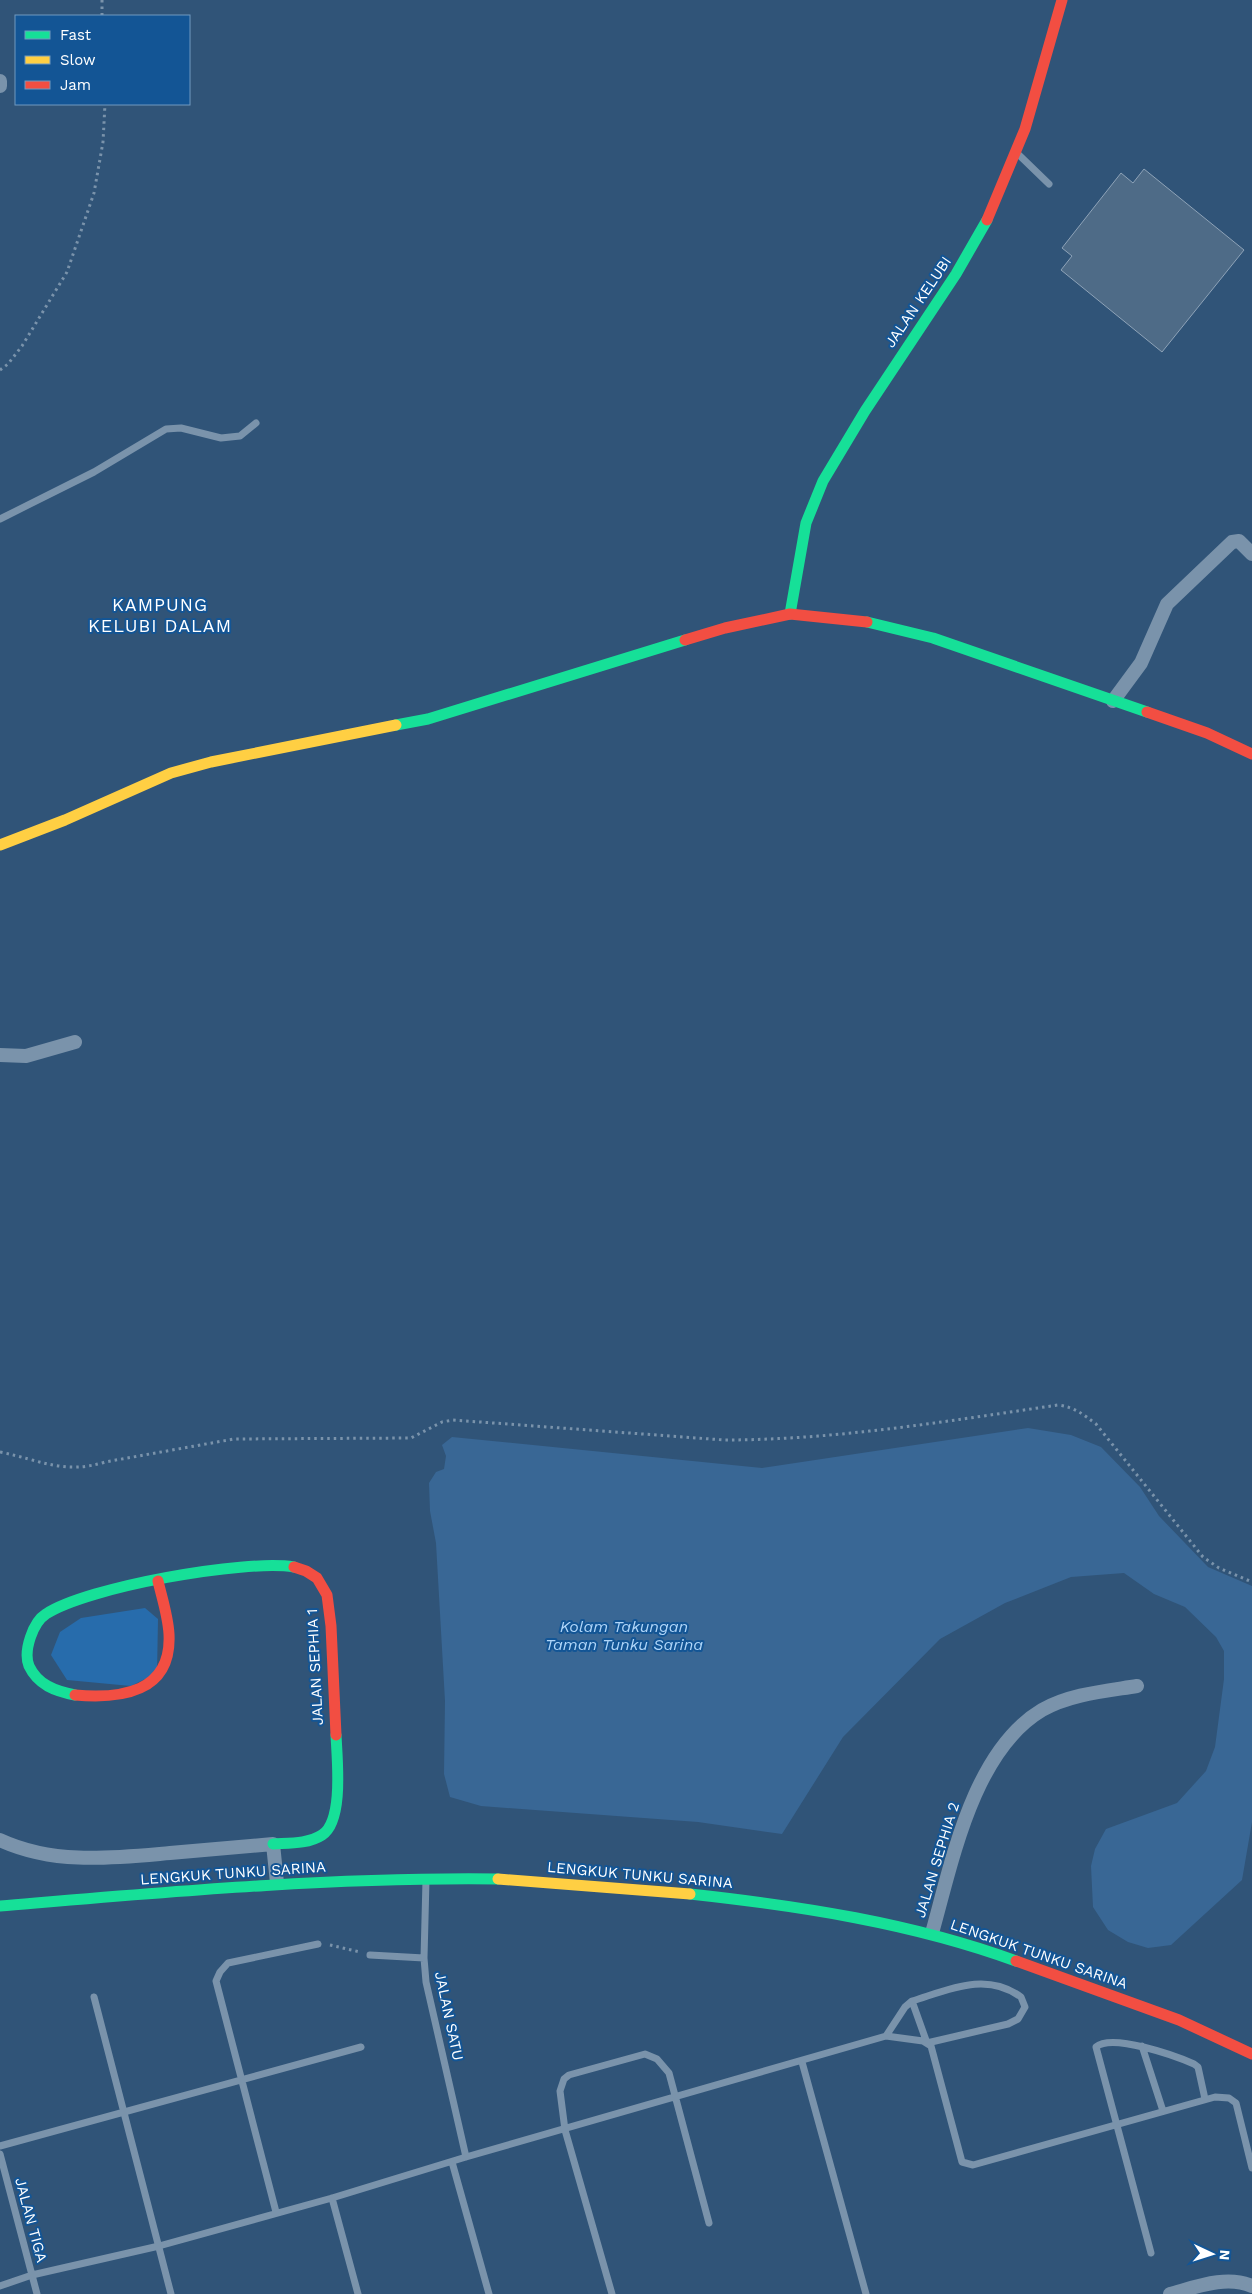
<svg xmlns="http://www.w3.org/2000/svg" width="1252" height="2294" font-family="'Work Sans',sans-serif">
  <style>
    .green { fill: #276cac }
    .water { fill: #396795 }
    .building { fill: #4e6b87; stroke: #8ea3b8 }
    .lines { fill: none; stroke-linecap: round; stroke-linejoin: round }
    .path { stroke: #7a93ab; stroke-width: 3; stroke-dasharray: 2.5 4; stroke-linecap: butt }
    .lane { stroke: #7a93ab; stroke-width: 7 }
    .street { stroke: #7a93ab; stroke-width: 14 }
    .fast { stroke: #16e098; stroke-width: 11 }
    .slow { stroke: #ffcf43; stroke-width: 11 }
    .jam { stroke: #f24e42; stroke-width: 11 }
    .labels { text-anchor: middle; stroke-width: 4; stroke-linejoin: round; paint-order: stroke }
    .street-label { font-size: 15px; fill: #fff; stroke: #135595 }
    .water-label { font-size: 16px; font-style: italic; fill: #b0d6f9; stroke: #135595 }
    .quarter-label { font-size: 18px; letter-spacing: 1px; fill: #fff; stroke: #135595 }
  </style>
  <rect width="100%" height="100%" fill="#305478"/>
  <!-- green -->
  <path class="green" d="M145,1608L158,1619L157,1673L131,1686L67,1680L51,1655L60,1632L81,1618Z"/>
  <!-- water -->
  <path class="water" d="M1028,1428L1071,1435L1101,1447L1140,1487L1159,1516L1208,1567L1252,1586V1822L1242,1880L1171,1945L1148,1948L1128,1942L1108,1930L1093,1907L1091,1866L1095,1849L1106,1829L1177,1803L1206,1771L1215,1747L1224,1679V1651L1216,1637L1185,1607L1154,1594L1124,1573L1071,1577L1005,1603L940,1639L843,1737L782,1834L698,1822L481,1806L450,1797L444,1774L445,1701L436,1543L430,1511L429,1483L436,1472L444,1469L446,1456L442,1445L452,1437L762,1468Z"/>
  <!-- building -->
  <path class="building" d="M1144,169L1244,250L1162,352L1061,270L1072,256L1062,248L1121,173L1133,183Z"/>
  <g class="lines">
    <!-- path -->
    <path class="path" d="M102,0V16
      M0,370L8,364L22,346L67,272L94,193L103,142L105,104
      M0,1452C40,1460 64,1475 105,1462L234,1439L411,1438L442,1422L453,1420L724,1440C836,1440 948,1421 1058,1405C1074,1407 1083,1414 1096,1424L1203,1557L1219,1568L1252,1582
      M330,1945L360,1952"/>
    <!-- lane -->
    <path class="lane" d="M1019,155L1049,184
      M0,519L94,472L166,429L181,428L221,438L240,436L256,423
      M426,1880L424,1958L426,1982L466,2157
      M370,1955L424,1958
      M94,1997L171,2294
      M886,2036L905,2007L912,2001C948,1990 986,1971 1021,1997L1025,2007L1018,2019L1008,2024L927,2043L912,2001
      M1142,2046L1163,2111
      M802,2062L866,2294
      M0,2146L361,2047
      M0,2154L37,2294
      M452,2162L489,2294
      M332,2198L358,2294
      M276,2212L216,1981L220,1972L228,1963L318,1944
      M1151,2253L1096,2047C1112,2033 1176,2056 1194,2064L1198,2067L1205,2099
      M0,2286L32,2275L159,2246L332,2198L466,2157L886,2036L923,2041L931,2046L962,2162L973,2165L1215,2097L1229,2098L1236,2103L1252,2168
      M612,2294L565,2130L560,2091L564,2079L569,2075L645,2054L657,2059L669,2073L709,2223"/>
    <!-- street -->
    <path class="street" d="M0,81V86
      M1113,701L1141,663L1167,604L1232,542L1239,541L1252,554
      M0,1055L26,1056L75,1042
      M0,1840C54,1865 112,1858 170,1853C204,1850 238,1847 273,1844L277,1883
      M932,1933C952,1862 973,1751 1042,1710C1070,1694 1106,1691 1137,1686
      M1170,2294C1196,2287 1226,2275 1252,2286"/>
    <!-- fast -->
    <path class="fast" d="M790,614L806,523L823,481L865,411L956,274L987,220
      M867,622L933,638L1147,712
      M396,725L428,719L685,640
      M75,1695C55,1691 38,1685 29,1666C23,1651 33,1622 46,1614C87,1587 245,1559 294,1567
      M273,1844C289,1843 308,1844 322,1835C344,1821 337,1759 336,1735
      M690,1894C800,1906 912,1923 1016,1961
      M0,1906C167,1892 330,1877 498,1879"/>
    <!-- slow -->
    <path class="slow" d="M0,845L65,820L171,773L211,762L396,725
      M498,1879L690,1894"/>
    <!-- jam -->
    <path class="jam" d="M987,220L1025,129L1062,0
      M685,640L725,628L790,614L867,622
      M1147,712L1207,733L1252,754
      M294,1567L306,1571L317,1578L327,1595L331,1626L336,1735
      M75,1695C120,1699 172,1693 169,1634C168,1616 162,1598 158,1581
      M1016,1961L1179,2020L1252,2054"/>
  </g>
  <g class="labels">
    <!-- street labels -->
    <g class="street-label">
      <text transform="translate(918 302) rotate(-56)" y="5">JALAN KELUBI</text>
      <text transform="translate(315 1667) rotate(-93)" y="5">JALAN SEPHIA 1</text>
      <text transform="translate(937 1860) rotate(-73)" y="5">JALAN SEPHIA 2</text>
      <text transform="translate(233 1873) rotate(-4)" y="5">LENGKUK TUNKU SARINA</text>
      <text transform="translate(640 1875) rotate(5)" y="5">LENGKUK TUNKU SARINA</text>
      <text transform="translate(1039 1954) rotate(19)" y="5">LENGKUK TUNKU SARINA</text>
      <text transform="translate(449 2016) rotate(78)" y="5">JALAN SATU</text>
      <text transform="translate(31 2220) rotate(75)" y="5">JALAN TIGA</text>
    </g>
    <!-- water labels -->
    <g class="water-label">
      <text x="624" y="1632">Kolam Takungan<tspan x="624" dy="18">Taman Tunku Sarina</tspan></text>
    </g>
    <!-- quarter labels -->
    <g class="quarter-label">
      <text x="160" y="611">KAMPUNG<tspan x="160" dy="21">KELUBI DALAM</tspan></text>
    </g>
  </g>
  <!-- legend -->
  <rect x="15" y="15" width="175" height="90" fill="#135595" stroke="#7199bf"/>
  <rect x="25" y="31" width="25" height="8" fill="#16e098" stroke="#7199bf"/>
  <text x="60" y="40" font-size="15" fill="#ffffff">Fast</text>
  <rect x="25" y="56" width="25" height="8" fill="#ffcf43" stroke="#7199bf"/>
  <text x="60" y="65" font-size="15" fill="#ffffff">Slow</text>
  <rect x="25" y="81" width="25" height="8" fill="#f24e42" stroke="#7199bf"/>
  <text x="60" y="90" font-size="15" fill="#ffffff">Jam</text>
  <!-- north arrow -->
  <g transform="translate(1212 2254) rotate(94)" stroke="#135595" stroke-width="4" paint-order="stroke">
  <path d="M0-4L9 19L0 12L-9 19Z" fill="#ffffff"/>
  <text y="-8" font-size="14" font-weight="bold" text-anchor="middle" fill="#ffffff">N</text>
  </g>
</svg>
